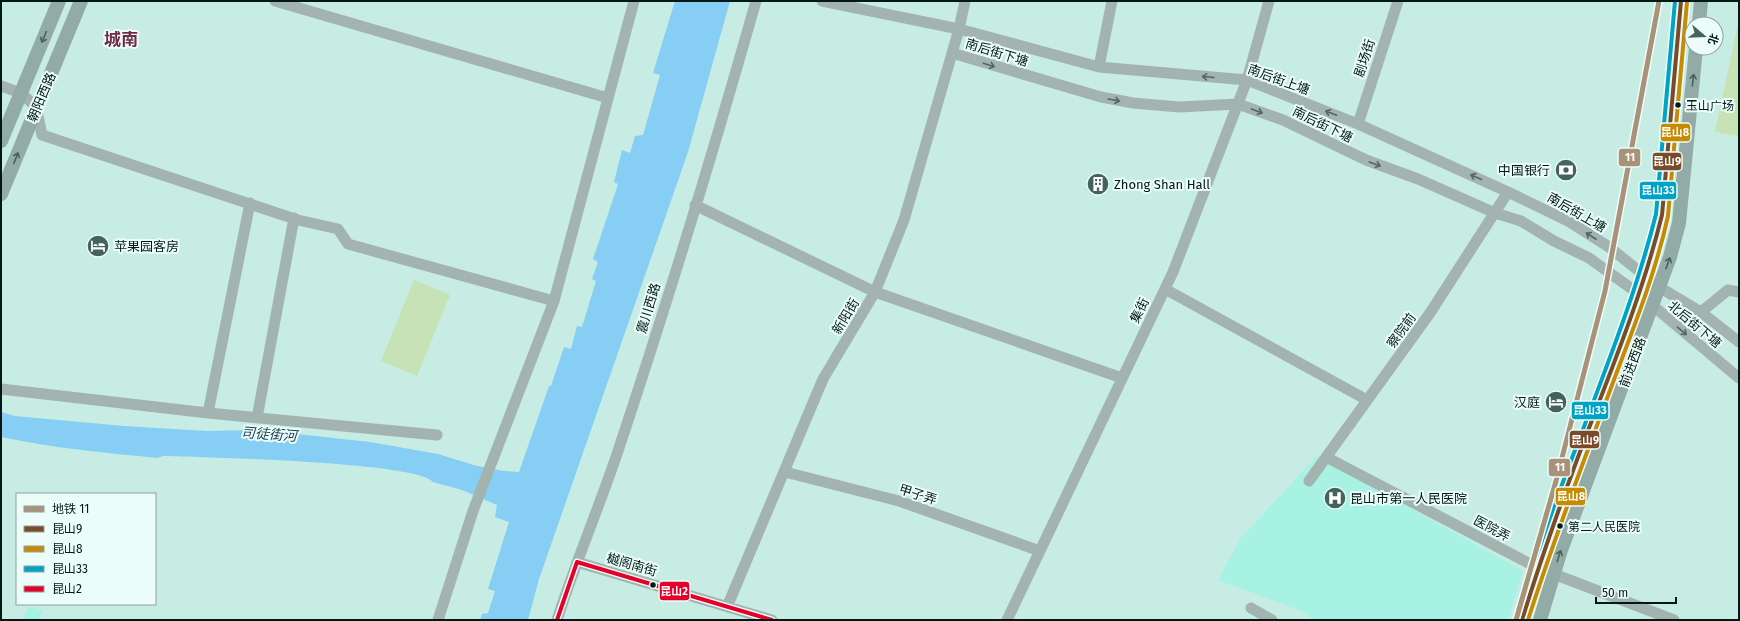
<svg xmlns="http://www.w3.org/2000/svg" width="1740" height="621" font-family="'Fira Sans','Noto Sans SC',sans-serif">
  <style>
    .built { fill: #a8f2e3 }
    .green { fill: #c7e2b4 }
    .water { fill: #86cef3 }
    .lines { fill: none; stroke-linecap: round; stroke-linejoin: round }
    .minor { stroke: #a3b4b0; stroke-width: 11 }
    .major { stroke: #93aba7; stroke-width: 14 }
    .bus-1-casing { stroke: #ecfdf9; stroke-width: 7 }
    .bus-2-casing { stroke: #ecfdf9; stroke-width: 7 }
    .bus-3-casing { stroke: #ecfdf9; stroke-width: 7 }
    .bus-4-casing { stroke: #ecfdf9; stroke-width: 7 }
    .bus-1 { stroke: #7a4b2a; stroke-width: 4 }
    .bus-2 { stroke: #c68a04; stroke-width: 4 }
    .bus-3 { stroke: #00a2c5; stroke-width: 4 }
    .bus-4 { stroke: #e4002b; stroke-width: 4 }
    .metro-1-casing { stroke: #ecfdf9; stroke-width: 8 }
    .metro-1 { stroke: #a9927a; stroke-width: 5 }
    .oneway { stroke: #4a625e }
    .oneway2 { stroke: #526662 }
    .bus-dot { fill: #001915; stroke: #ecfdf9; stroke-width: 1.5 }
    .labels { text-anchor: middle; stroke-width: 4; stroke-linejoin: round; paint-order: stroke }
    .bus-label { font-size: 12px; fill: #001915; stroke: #ecfdf9; text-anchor: start }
    .street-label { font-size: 13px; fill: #001915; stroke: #ecfdf9 }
    .poi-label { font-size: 13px; fill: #001915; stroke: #ecfdf9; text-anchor: start }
    .water-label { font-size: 14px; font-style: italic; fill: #193e55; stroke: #ecfdf9 }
    .district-label { font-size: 17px; font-weight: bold; fill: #6f2b44; stroke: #ecfdf9 }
    .line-badge { stroke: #ecfdf9; stroke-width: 1.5 }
    .badge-label { font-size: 11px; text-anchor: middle; font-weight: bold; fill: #fff }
  </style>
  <rect width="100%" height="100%" fill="#c6ece4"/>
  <!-- built -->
  <path class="built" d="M1317,456L1523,571L1508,620H1314L1302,611L1218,580L1240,539Z
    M29,606L43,611L39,620H23Z"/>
  <!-- green -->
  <path class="green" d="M1739,19V136L1715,132Z
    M414,280L450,295L417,376L381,361Z"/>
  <!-- water -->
  <path class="water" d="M675,1H730L688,152L539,579L528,620H480L482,614L488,613L495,591L488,589L509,522L495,517L497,505L462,490L433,482C417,462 200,457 163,456L158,458C106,453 53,448 1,437V412L15,416L124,426L207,431L261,430L370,442L438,454L477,466L504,471L519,472L549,386H551L564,347L571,349L577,326L582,327L596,281L592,279L598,262L593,259L618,184L614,182L622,150L630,153L635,136L643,135L660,75L653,73Z"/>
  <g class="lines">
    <!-- minor -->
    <path class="minor" d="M275,1L608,98
      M822,1L959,29L1099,67L1247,80L1358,124L1508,192L1570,222L1609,247L1659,287L1701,312L1739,342
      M952,53L1101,97L1133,103L1179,107L1238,104L1283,120L1366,160L1418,179L1495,213L1521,221L1554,241L1589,258L1639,294L1739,378
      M1099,67L1112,1
      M1,86L21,93L36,107L42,135L298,220L338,229L348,244L554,301
      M1358,124L1398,1
      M695,205L875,292L1122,378
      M1165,289L1367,400
      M1701,312L1728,290L1739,292
      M1,389L208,413L250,203
      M208,413L437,435
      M257,418L294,218
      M1326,457L1538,568L1674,620
      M785,472L899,501L1040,551
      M1309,481L1430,313L1508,192
      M577,562L772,620
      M727,607L823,379L875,292L904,220L959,29L965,1
      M1251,608L1272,620
      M438,620L473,511L554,301L634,1
      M557,620C575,564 598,510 617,454C667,304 713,153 756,1
      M1007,620L1173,272L1247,80L1269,1"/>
    <!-- major -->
    <path class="major" d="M1699,24L1701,1
      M1,141L59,1
      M1,194L81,1
      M1522,620C1545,544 1573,470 1602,395C1624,335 1648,277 1662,215L1681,1
      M1540,620L1561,550L1670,257L1679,223L1696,48"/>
    <!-- bus-1 casing -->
    <g class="bus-1-casing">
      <path id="bus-1" d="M1522,620C1542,555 1565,491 1589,428C1616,358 1644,288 1662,215L1681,1"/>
    </g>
    <!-- bus-2 casing -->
    <g class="bus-2-casing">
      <path id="bus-2" d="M1528,620C1554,538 1585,458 1615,377C1635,324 1656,271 1668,216L1687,2"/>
    </g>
    <!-- bus-3 casing -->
    <g class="bus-3-casing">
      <path id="bus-3" d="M1516,618C1537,552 1560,488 1585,424C1611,355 1638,286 1656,214L1675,1"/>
    </g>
    <!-- bus-4 casing -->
    <g class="bus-4-casing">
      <path id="bus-4" d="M577,562L772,620
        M557,620L577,562"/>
    </g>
    <!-- bus-1 -->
    <use href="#bus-1" class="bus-1"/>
    <!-- bus-2 -->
    <use href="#bus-2" class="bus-2"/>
    <!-- bus-3 -->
    <use href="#bus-3" class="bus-3"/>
    <!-- bus-4 -->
    <use href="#bus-4" class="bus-4"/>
    <!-- metro-1 casing -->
    <g class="metro-1-casing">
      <path id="metro-1" d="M1516,620L1556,481L1605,291L1659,1"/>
    </g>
    <!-- metro-1 -->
    <use href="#metro-1" class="metro-1"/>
  </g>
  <!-- one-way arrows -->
  <defs><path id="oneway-shaft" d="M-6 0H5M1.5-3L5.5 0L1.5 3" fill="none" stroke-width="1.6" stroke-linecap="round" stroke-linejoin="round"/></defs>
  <g class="oneway">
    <use href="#oneway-shaft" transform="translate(44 37) rotate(113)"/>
    <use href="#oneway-shaft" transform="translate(1693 80) rotate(-84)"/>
    <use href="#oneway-shaft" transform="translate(16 158) rotate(-68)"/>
    <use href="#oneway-shaft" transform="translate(1668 263) rotate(-70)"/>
    <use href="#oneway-shaft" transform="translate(1559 556) rotate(-72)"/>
  </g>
  <g class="oneway2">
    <use href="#oneway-shaft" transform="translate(989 65) rotate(17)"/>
    <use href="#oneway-shaft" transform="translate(1208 77) rotate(-175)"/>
    <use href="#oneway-shaft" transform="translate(1114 100) rotate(10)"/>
    <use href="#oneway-shaft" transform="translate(1257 111) rotate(20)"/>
    <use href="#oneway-shaft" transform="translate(1331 113) rotate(-159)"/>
    <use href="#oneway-shaft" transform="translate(1375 164) rotate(20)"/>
    <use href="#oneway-shaft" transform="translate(1476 177) rotate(-156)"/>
    <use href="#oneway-shaft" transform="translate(1591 236) rotate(-147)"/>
    <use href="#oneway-shaft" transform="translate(1682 331) rotate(40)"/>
  </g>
  <!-- icons -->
  <defs>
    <g id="bank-disc" transform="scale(1.15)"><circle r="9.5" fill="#45635d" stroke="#ecfdf9"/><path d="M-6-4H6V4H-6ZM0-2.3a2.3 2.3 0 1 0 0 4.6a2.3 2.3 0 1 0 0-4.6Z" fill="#fff"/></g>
    <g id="building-disc" transform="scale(1.15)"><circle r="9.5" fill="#45635d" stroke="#ecfdf9"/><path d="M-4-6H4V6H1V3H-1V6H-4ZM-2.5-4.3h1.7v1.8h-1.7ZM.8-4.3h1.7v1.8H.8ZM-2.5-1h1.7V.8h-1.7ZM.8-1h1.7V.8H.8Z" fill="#fff"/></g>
    <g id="hotel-disc" transform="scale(1.15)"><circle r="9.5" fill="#45635d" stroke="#ecfdf9"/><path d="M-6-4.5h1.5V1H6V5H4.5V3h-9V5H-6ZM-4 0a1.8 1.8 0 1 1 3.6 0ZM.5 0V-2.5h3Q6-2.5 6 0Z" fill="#fff"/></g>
    <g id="hospital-disc" transform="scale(1.15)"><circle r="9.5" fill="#45635d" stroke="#ecfdf9"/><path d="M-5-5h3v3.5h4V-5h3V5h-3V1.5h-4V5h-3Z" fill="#fff"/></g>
  </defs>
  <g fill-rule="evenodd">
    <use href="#bank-disc" x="1566" y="170"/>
    <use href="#building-disc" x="1098" y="184"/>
    <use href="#hotel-disc" x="98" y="246"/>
    <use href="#hotel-disc" x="1556" y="402"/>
    <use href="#hospital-disc" x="1335" y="498"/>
  </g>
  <!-- markers -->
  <g class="bus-dot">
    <circle cx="1678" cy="105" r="3.5"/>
    <circle cx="1560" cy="526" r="3.5"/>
    <circle cx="653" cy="585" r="3.5"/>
  </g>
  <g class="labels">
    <!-- bus labels -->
    <g class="bus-label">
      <text x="1686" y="110">玉山广场</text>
      <text x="1568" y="531">第二人民医院</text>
    </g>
    <!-- street labels -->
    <g class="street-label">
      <text transform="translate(997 52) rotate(17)" y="5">南后街下塘</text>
      <text transform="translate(1364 58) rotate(-72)" y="5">剧场街</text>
      <text transform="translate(1279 79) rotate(20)" y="5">南后街上塘</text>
      <text transform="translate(41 97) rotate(-67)" y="5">朝阳西路</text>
      <text transform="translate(1323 124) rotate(26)" y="5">南后街下塘</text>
      <text transform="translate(1577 212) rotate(30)" y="5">南后街上塘</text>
      <text transform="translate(648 308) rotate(-73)" y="5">震川西路</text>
      <text transform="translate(1139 310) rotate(-64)" y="5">集街</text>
      <text transform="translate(845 316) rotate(-59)" y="5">新阳街</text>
      <text transform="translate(1695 324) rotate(40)" y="5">北后街下塘</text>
      <text transform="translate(1401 330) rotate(-54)" y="5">察院前</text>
      <text transform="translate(1632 362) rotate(-70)" y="5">前进西路</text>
      <text transform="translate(918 494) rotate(18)" y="5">甲子弄</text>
      <text transform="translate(1492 528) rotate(28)" y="5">医院弄</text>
      <text transform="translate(632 564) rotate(16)" y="5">樾阁南街</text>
    </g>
    <!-- poi labels -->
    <g class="poi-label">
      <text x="1550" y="175" text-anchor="end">中国银行</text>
      <text x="1114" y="189">Zhong Shan Hall</text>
      <text x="114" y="251">苹果园客房</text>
      <text x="1540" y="407" text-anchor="end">汉庭</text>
      <text x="1350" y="503">昆山市第一人民医院</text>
    </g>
    <!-- water labels -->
    <g class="water-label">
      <text transform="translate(269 434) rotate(4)" y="5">司徒街河</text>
    </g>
    <!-- district labels -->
    <g class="district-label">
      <text x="121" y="45">城南</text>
    </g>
  </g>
  <g class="line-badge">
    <rect x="1660" y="123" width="31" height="19" rx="4" fill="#c68a04"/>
    <rect x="1618" y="148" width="23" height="19" rx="4" fill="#a9927a"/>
    <rect x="1652" y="152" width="30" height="19" rx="4" fill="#7a4b2a"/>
    <rect x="1639" y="181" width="38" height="19" rx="4" fill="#00a2c5"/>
    <rect x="1571" y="401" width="38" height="19" rx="4" fill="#00a2c5"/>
    <rect x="1569" y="430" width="31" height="19" rx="4" fill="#7a4b2a"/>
    <rect x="1548" y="458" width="23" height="19" rx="4" fill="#a9927a"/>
    <rect x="1555" y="487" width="31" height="19" rx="4" fill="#c68a04"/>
    <rect x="659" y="581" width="31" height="20" rx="4" fill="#e4002b"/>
  </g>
  <g class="badge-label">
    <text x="1675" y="136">昆山8</text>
    <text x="1630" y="161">11</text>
    <text x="1667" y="165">昆山9</text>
    <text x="1658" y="194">昆山33</text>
    <text x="1590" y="414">昆山33</text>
    <text x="1585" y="444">昆山9</text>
    <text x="1560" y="471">11</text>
    <text x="1571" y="500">昆山8</text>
    <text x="674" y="595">昆山2</text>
  </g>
  <!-- border -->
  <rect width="1740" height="621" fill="none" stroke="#001915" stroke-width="4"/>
  <!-- legend -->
  <rect x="16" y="493" width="140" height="112" fill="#ecfdf9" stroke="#8ea29e"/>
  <rect x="24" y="506" width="20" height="6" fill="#a9927a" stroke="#8ea29e"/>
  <text x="52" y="513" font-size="12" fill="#001915">地铁 11</text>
  <rect x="24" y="526" width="20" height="6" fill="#7a4b2a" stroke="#8ea29e"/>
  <text x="52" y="533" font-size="12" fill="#001915">昆山9</text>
  <rect x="24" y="546" width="20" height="6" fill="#c68a04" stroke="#8ea29e"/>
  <text x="52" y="553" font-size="12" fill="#001915">昆山8</text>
  <rect x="24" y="566" width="20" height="6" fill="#00a2c5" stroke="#8ea29e"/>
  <text x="52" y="573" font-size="12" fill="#001915">昆山33</text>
  <rect x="24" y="586" width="20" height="6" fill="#e4002b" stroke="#8ea29e"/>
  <text x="52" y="593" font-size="12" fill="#001915">昆山2</text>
  <!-- north arrow -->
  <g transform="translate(1704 36) rotate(109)"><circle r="19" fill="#ecfdf9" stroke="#8ea29e"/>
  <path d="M0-3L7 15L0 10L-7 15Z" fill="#45635d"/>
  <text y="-6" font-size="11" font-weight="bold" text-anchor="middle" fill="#001915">北</text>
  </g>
  <!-- scale -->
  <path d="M1596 597v6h80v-6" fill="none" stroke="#001915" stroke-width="2"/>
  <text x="1602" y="597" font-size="12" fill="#001915" stroke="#ecfdf9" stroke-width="3" paint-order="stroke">50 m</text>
</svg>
